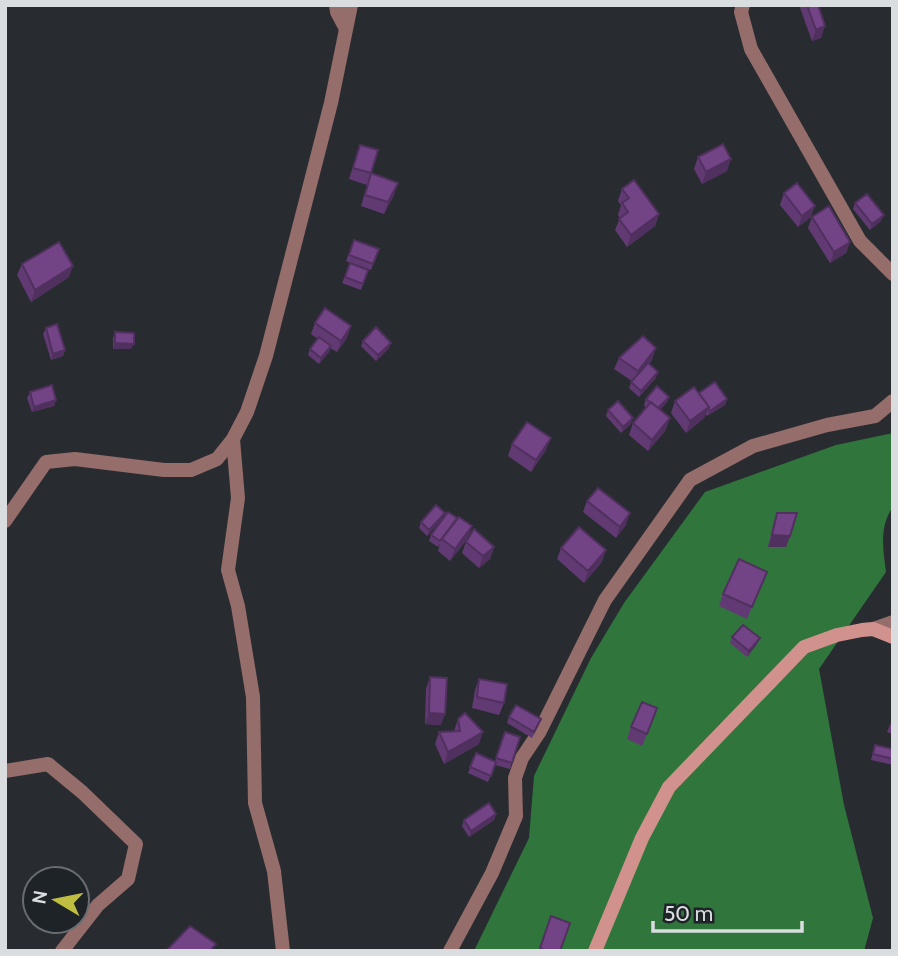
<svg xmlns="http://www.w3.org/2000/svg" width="898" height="956" font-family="Cabin,sans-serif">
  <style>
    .forest { fill: #30763c }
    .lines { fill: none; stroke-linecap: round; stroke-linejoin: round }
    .minor { stroke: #956d6a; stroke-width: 14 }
    .secondary { stroke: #d1918d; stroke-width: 14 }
    .wall { fill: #623a73 }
    .shaded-wall { fill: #50305e }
    .building { fill: #724486; stroke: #50305e; stroke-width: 2 }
  </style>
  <rect width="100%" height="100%" fill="#282c31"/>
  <!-- forest -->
  <path class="forest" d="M893,433V507C879,526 883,550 886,572L819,669L844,805L873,918L864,951H474L529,838L534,776L591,658L624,603L705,492L836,445Z"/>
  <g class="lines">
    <!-- minor -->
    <path class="minor" d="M336,5L337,12L346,29
      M743,5L741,12L751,49L860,241L893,274
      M233,439L238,498L228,570L238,606L253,697L255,803L274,871L283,951
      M5,521L46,462L75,459L164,470H191L217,459L233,439L247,412L266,356L331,103L351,5
      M873,629L893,622
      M5,771L48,764L82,792L136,844L128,879L98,905L62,951
      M450,951L492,873L516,816L515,778L522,758L540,731L605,600L690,480L753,446L827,425L875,416L893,401"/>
    <!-- secondary -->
    <path class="secondary" d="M595,951L642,838L669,787L804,647L837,635L862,630L873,629L893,637"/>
  </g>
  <!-- wall -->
  <path class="wall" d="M799,5H818L821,38L812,41Z
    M360,145L371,173L394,195L384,214L361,206L367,185L349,179Z
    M698,157L727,171L702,184L694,169Z
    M622,189L659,214L655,226L627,247L615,230L620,218L618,215L621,205L618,201Z
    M784,193L811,217L798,227L780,205Z
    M855,203L881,221L870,230L853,209Z
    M812,217L850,242L846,253L830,263L808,228Z
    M354,240L379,249L371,270L346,261Z
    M350,263L368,270L361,290L342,283Z
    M22,264L69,277L31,302L17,275Z
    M315,323L347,338L337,352L330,348L329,352L319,364L308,355L310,349L318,339L311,334Z
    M46,328L65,350L63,356L51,360L43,334Z
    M115,332L131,349H113V338Z
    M363,341L389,348L376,361L361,346Z
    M619,358L652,360L649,364L656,378L639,397L629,388L632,381L614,369Z
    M30,392L56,400L54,406L32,412L27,398Z
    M699,393L727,399L725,405L707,416L706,414L704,418L686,433L671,413L675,401Z
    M669,397L667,402L660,410L666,430L648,451L629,435L633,423L646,408L644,405L646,399Z
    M608,410L631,424L621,433L606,416Z
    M512,444L546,450L531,472L508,456Z
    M587,501L626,525L616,538L583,512Z
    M445,513L442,519L427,536L419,528L421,522Z
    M777,513L790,536L786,547H768L773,525Z
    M457,518L472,526L468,538L450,561L438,551L440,544L438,547L429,541L431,535Z
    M466,542L494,547L490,559L479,568L462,553Z
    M561,548L602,562L584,583L557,559Z
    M767,572L747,619L719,606L723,594Z
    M732,637L757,644L747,657L730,643Z
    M430,677L441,725L425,724L426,689Z
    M479,679L504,703L499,715L472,708L475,690Z
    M509,717L539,725L532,738L507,723Z
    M893,718V734L887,732Z
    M458,719L479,744L444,764L435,744L439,732L454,731Z
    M653,720L642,746L627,739L631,727Z
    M505,732L520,737L510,769L495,765L488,782L468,773L476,753L495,762Z
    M875,745L893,749V765L871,760Z
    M496,814L494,820L469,837L462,826L464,820Z"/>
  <!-- shaded-wall -->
  <path class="shaded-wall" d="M825,26L821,38L812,41L816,30Z
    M731,159L727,171L702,184L706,172Z
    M398,183L394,195L384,214L388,202Z
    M815,206L811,217L798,227L802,216Z
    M659,214L655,226L627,247L631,235Z
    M884,215L881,221L870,230L872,224Z
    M850,242L846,253L830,263L834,252Z
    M73,266L69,277L31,302L35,290Z
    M351,326L347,338L337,352L341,341Z
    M115,343L134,344L131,349H113Z
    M391,343L389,348L376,361L378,355Z
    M331,346L329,352L319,364L321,358Z
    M656,348L652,360L634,382L638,371Z
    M65,350L63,356L51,360L53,354Z
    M658,372L656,378L639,397L641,391Z
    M669,397L667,402L655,415L657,409Z
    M727,399L725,405L707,416L710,411Z
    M56,400L54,406L32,412L34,407Z
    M709,407L704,418L686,433L690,421Z
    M633,418L631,424L621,433L623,427Z
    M670,418L666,430L648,451L652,440Z
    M551,438L546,450L531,472L536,460Z
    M445,513L442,519L427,536L429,530Z
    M630,513L626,525L616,538L620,527Z
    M472,526L468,538L450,561L455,549Z
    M772,535L790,536L786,547H768Z
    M494,547L490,559L479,568L483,556Z
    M606,550L602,562L584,583L588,571Z
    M760,638L757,644L747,657L749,651Z
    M429,713L445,714L441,725L425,724Z
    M483,732L479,744L444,764L448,752Z
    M496,814L494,820L469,837L471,831Z"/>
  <!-- building -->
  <path class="building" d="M807,5H818L825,26L816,30Z
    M723,144L731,159L706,172L698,157Z
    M360,145L378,150L371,173L353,168Z
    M371,173L398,183L388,202L365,195Z
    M634,180L659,214L631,235L619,219L628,212L622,203L629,198L622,189Z
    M797,183L815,206L802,216L784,193Z
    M867,194L884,215L872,224L855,203Z
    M829,206L850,242L834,252L812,217Z
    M354,240L379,249L373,264L349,255Z
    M59,242L73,266L35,290L22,264Z
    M350,263L368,270L363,284L345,277Z
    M325,308L351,326L341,341L315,323Z
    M57,324L65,350L53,354L46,328Z
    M376,327L391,343L378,355L363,341Z
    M115,332L134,333V344L115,343Z
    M643,336L656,348L638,371L619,358Z
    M319,337L331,346L321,358L310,349Z
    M648,363L658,372L641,391L631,382Z
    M715,382L727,399L710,411L708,408L709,407L699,393Z
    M52,385L56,400L34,407L30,392Z
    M657,386L669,397L658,408L646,399Z
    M694,387L709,407L690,421L675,401Z
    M618,401L633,418L623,427L608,410Z
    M651,402L670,418L652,440L633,423Z
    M527,422L551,438L536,460L512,444Z
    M598,488L630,513L620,527L587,501Z
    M436,505L445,513L429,530L421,522Z
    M448,512L457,518L440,541L431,535Z
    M777,513H797L790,536L772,535Z
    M459,517L472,526L455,549L442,539Z
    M579,527L606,550L588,571L561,548Z
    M474,529L494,547L483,556L466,542Z
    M739,559L767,572L752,607L723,594Z
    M743,625L760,638L749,651L732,637Z
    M430,677L447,678L445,714L429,713Z
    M479,679L507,684L504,703L477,697Z
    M642,702L657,708L647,734L631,727Z
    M516,705L541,719L534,732L509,717Z
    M465,713L483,732L448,752L439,732L460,731L458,719Z
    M505,732L520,737L512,763L496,758Z
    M875,745L893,749V759L873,754Z
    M476,753L496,762L491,776L470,767Z
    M489,803L496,814L471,831L464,820Z
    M551,916L570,923L560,951H547L540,948Z
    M190,926L216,944L210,951H166Z"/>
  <!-- border -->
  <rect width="898" height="956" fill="none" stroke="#dadde0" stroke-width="14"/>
  <!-- north arrow -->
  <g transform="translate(56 900) rotate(280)"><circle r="33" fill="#1e2327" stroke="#696d71" stroke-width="2"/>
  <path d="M0-5L12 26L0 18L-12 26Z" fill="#bfbe41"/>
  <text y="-10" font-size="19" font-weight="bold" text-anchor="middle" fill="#dadde0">N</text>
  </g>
  <!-- scale -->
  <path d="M653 921v10h149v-10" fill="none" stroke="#dadde0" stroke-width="3.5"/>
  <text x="664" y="921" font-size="21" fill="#dadde0" stroke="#1e2327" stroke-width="5" paint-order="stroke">50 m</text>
</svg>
